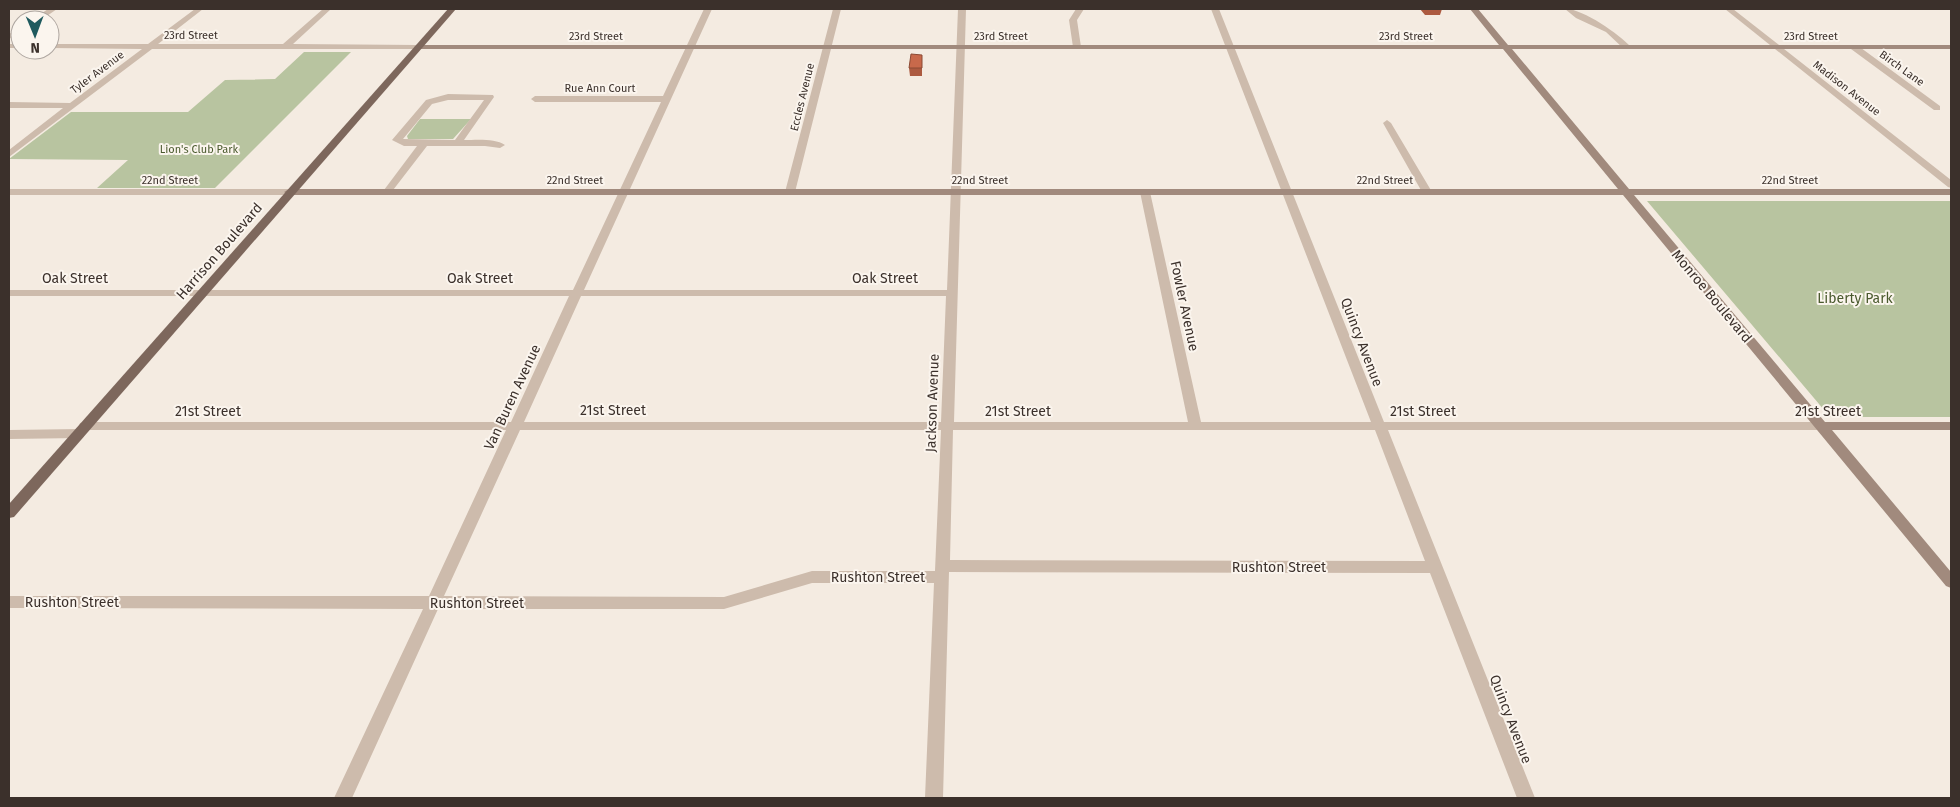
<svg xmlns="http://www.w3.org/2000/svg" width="1960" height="807" font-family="'Fira Sans',sans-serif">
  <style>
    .green { fill: #b8c4a0 }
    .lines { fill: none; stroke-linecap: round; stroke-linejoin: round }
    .street { fill: #cdbbac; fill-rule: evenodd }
    .secondary { fill: #a18a7d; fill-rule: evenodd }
    .primary { fill: #7d675c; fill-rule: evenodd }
    .wall { fill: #ac5a40 }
    .building { fill: #c8694b; stroke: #8c4a34 }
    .labels { text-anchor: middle; stroke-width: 4; stroke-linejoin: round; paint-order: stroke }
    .far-street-label { font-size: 11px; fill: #3b302b; stroke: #fbf5ee }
    .far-park-label { font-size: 11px; fill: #4a5a2e; stroke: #fbf5ee }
    .street-label { font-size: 14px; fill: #3b302b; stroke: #fbf5ee }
    .park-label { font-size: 14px; fill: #4a5a2e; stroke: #fbf5ee }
  </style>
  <rect width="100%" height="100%" fill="#f4ebe1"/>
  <!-- green -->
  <path class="green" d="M304,52H351L215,188H97L128,160L9,159L71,112H188L225,80L275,79Z
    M420,119H471L453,139H408L407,136Z
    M1647,201H1951V417H1830Z"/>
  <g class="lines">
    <!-- street -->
    <path class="street" d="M48,9H57L41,20H32Z
      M195,9H203L158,44H283L323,9H331L293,44L418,45L422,47L418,49H152L9,157V150L63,108H9V102L70,103L142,49L50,48V44H148Z
      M704,9H712L584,290H947L958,9H966L954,422H1188L1140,192L1145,189L1150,192L1201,422H1371L1211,9H1219L1384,422H1821L1827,426L1821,430H1388L1535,798H1517L1430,573L949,572L943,798H925L934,583H812L724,609H438L352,798H334L423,609L9,608V596H429L506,430H84L85,433L84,436L79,438L9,439V430L80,429L79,426L80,423L85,422H511L569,296H9V290H573L661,102H535L531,99L535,96H663ZM581,296H946L941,422H524ZM520,430H941L935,571H812L724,597L444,596ZM953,430H1375L1425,561L950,560Z
      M833,9H841L795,192L790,195L785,192Z
      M1076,9H1084L1077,20L1081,47L1077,49L1073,47L1069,20Z
      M1565,9C1582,8 1619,34 1631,47L1624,49L1606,32L1576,18Z
      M1725,9H1733L1951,180V188L1948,187Z
      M20,28V33L9,39V34Z
      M9,44H20V48H9Z
      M1851,45H1857L1940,106V110H1934L1851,49Z
      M448,94L493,95L494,97L464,140C476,140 495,138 505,145L500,148L485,146H427L390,194H384V190L417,146H404L392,140L426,100ZM448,100H484L455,140L403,139L432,104Z
      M1387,120L1391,123L1432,192L1430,194L1427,195L1422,192L1383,123Z
      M9,189H289L294,192L289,195H9Z"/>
    <!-- secondary -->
    <path class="secondary" d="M1470,9H1478L1508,45H1951V49H1512L1629,189H1951V195H1634L1825,422H1951V430H1832L1951,572V588L1946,586L1623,195H289L284,192L289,189H1618L1503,49H418L414,47L418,45H1499Z"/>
    <!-- primary -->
    <path class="primary" d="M448,9H456L14,517L9,518V504Z"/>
  </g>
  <!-- wall -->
  <path class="wall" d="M1420,9H1442L1440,15H1425Z
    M922,55V76H910L909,68Z"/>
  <!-- building -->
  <path class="building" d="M911,54L922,55V68H909Z"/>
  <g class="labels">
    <!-- far-street labels -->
    <g class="far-street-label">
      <text x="191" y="39">23rd Street</text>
      <text x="596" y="40">23rd Street</text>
      <text x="1001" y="40">23rd Street</text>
      <text x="1406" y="40">23rd Street</text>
      <text x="1811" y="40">23rd Street</text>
      <text transform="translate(1902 68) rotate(36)" y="4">Birch Lane</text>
      <text transform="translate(97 72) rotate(-37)" y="4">Tyler Avenue</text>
      <text x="600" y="92">Rue Ann Court</text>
      <text transform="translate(1847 88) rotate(38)" y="4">Madison Avenue</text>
      <text transform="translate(802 97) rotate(-76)" y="4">Eccles Avenue</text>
      <text x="170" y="184">22nd Street</text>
      <text x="575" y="184">22nd Street</text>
      <text x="980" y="184">22nd Street</text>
      <text x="1385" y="184">22nd Street</text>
      <text x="1790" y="184">22nd Street</text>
    </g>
    <!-- far-park labels -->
    <g class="far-park-label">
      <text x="199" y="153">Lion's Club Park</text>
    </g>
    <!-- street labels -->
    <g class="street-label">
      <text transform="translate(219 251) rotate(-49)" y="5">Harrison Boulevard</text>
      <text x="75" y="283">Oak Street</text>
      <text x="480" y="283">Oak Street</text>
      <text x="885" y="283">Oak Street</text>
      <text transform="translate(1712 296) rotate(50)" y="5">Monroe Boulevard</text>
      <text transform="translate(1185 306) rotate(78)" y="5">Fowler Avenue</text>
      <text transform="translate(1362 342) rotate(69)" y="5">Quincy Avenue</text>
      <text transform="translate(512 397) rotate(-65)" y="5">Van Buren Avenue</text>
      <text transform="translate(932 403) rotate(-88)" y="5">Jackson Avenue</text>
      <text x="613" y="415">21st Street</text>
      <text x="208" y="416">21st Street</text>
      <text x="1018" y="416">21st Street</text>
      <text x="1423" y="416">21st Street</text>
      <text x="1828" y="416">21st Street</text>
      <text x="1279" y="572">Rushton Street</text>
      <text x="878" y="582">Rushton Street</text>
      <text x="72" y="607">Rushton Street</text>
      <text x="477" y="608">Rushton Street</text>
      <text transform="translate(1511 719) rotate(69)" y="5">Quincy Avenue</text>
    </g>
    <!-- park labels -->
    <g class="park-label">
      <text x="1855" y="303">Liberty Park</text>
    </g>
  </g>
  <!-- border -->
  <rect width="1960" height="807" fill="none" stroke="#3b302b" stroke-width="20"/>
  <!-- north arrow -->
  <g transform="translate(35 35) rotate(179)"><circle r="24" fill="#fbf5ee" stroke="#aea6a0"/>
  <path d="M0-4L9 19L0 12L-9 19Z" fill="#1f5a5e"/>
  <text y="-8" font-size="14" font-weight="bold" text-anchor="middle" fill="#3b302b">N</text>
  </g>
</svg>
